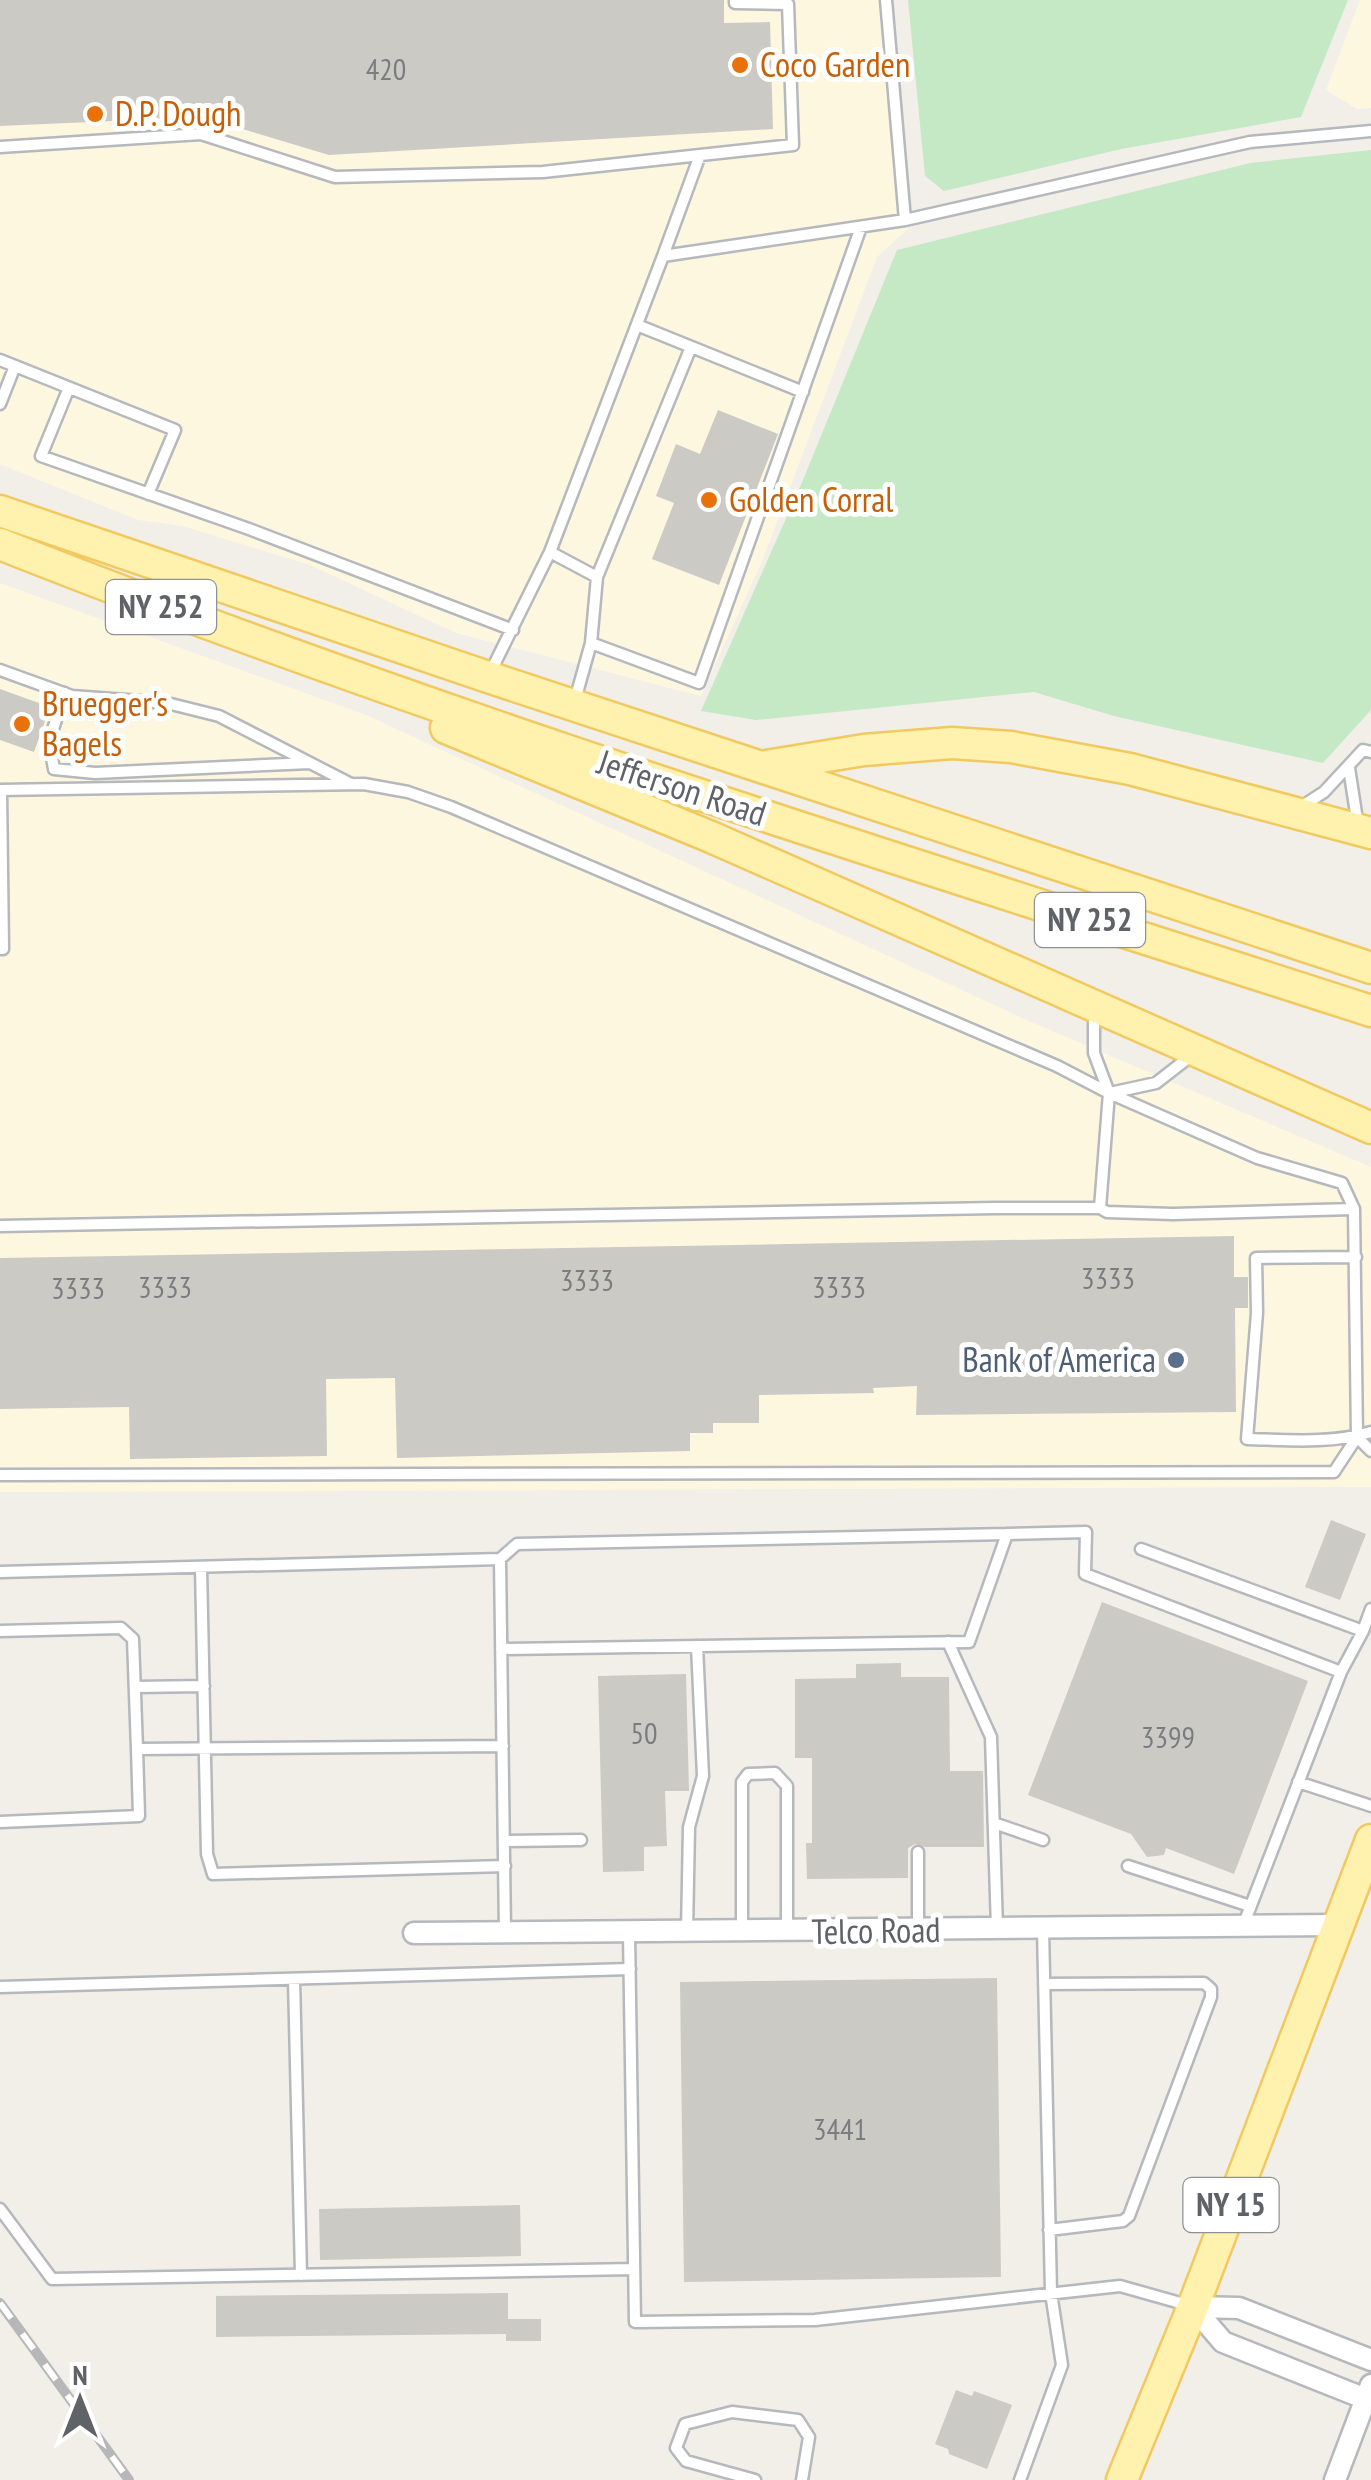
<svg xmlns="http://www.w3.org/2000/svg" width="1371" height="2480" font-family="'PT Sans Narrow',sans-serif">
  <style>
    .commercial { fill: #fef7e0 }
    .green { fill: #c5e8c5 }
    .building { fill: #cccac5 }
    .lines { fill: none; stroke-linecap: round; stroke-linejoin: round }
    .service-casing { stroke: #b5b8bc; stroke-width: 15 }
    .minor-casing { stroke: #b5b8bc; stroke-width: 25 }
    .primary-casing { stroke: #f2c960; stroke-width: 35 }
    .service { stroke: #fff; stroke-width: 10 }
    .minor { stroke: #fff; stroke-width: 20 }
    .primary { stroke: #fff2af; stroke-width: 30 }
    .rail-casing { stroke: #b6b7b8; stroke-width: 10 }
    .rail { stroke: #fff; stroke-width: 6; stroke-dasharray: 19; stroke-linecap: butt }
    .food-dot { fill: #e8710a; stroke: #fff; stroke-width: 4 }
    .service-dot { fill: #5c6f8a; stroke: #fff; stroke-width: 4 }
    .labels { text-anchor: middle; stroke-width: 10; stroke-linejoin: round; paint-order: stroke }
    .number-label { font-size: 30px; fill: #7a7d7f }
    .shield { fill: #fff; stroke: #8f9295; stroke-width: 2.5 }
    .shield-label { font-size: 32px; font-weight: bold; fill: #5f6368 }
    .food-label { font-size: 35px; fill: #c56008; stroke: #fff; text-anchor: start }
    .street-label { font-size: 35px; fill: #5f6368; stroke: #fff }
    .service-label { font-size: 35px; fill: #4e5e75; stroke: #fff; text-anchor: end }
  </style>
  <rect width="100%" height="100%" fill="#f1efe8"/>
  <!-- commercial -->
  <path class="commercial" d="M0,0H893L908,229L877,257L763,559L701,696L456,633L310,565L183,526L138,520L0,464Z
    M1360,0H1371V108L1357,109L1326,90Z
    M0,583L366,715L1031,1022L1371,1167V1487L0,1492Z"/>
  <!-- green -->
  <path class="green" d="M908,0H1348L1301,117L1121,149L944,191L925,176Z
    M1371,150V710L1323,763L1114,716L1034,692L756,720L701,711L803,480L897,250L1250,163Z"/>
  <!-- building -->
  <path class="building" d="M0,0H724V23L770,22L773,129L329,155L203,117L0,126Z
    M718,410L778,434L719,585L652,559L674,503L656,496L676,444L700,454Z
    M0,689L50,707L34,752L0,740Z
    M1234,1236V1277H1248V1308H1235L1236,1412L916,1415L917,1386L873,1388L874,1393L759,1395V1423H713V1433H690V1451L397,1458L395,1378L326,1379L327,1456L130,1459L129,1407L0,1409V1258Z
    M1331,1520L1366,1534L1340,1600L1305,1587Z
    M1102,1602L1308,1681L1234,1874L1166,1848L1164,1855L1147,1857L1131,1834L1028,1795Z
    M901,1663V1677H949L950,1771H983L984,1847H925L915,1844L908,1848V1878L807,1879L806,1843H812V1758H795V1679L856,1678V1664Z
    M686,1674L689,1791H665L667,1846L644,1847V1871L603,1872L598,1676Z
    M997,1978L1001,2277L684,2282L680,1982Z
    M520,2205L521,2256L320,2260L319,2209Z
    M508,2293V2319H541V2341H506V2334L216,2337V2296Z
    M956,2390L972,2396L974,2391L1012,2405L987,2469L949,2454L948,2449L935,2444Z"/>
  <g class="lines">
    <!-- service casing -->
    <g class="service-casing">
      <path id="service" d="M886,0L905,220
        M0,147L201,134L335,177L543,172L793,145L788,4L735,3V0
        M663,256L700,155
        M637,325L803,392
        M0,360L175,430L148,494
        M68,390L41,456L249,529L513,630
        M0,404L15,366
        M550,552L597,577L691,347
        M591,643L597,577
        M0,670L72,696L167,703L219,716L351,784
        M489,675L550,552L663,256L905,220L1250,142L1371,131
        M65,693L49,741L54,769L95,773L310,763
        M575,700L591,643L699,683L861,227
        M1349,768L1358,826
        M0,790L364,784L408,792L451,807L1057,1066L1109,1093L1257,1158L1342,1183L1354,1209L1357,1437L1334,1472L0,1475
        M1301,807L1324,792L1363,750L1371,752
        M0,949H3L1,790
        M1094,1010V1053L1109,1093L1100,1208
        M1110,1093L1156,1083L1192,1055
        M0,1226L995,1208H1100L1107,1212L1173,1214L1354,1209
        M1356,1257L1256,1258L1257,1313L1247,1439C1287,1440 1332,1444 1371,1432
        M1357,1437L1371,1451
        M1141,1549L1363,1631L1371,1609
        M500,1559L517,1544L1007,1534
        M201,1567L207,1854L213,1874L505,1866
        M0,1572L500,1559L505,1932
        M0,1631L121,1628L133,1639L137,1749
        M948,1642L991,1737L997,1928
        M501,1649L969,1642L1007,1534L1086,1532L1085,1574L1341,1672L1243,1926
        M1341,1672L1363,1631
        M135,1687L204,1686
        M1298,1782L1371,1806
        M0,1822L139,1816L137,1749L503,1746
        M994,1823L1043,1840
        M504,1841L581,1840
        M918,1852V1929
        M1128,1866L1250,1906
        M742,1930V1782L748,1774L775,1773L787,1786V1931
        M687,1932L689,1827L703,1776L697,1646
        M629,1933L635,2322L815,2320L1120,2286L1191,2306
        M294,1979L301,2275
        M1044,1984L1204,1983L1211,1989V1997L1129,2216L1123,2221L1049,2230
        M0,1987L630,1969
        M0,2209L52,2279L634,2269
        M755,2480L686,2461L676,2448L685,2424L732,2412L798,2420L809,2437L802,2480
        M1020,2480L1062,2365L1051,2293L1043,1929"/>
    </g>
    <!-- minor casing -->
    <g class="minor-casing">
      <path id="minor" d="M414,1933L1338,1925
        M1193,2307L1223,2342L1366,2399
        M1193,2307L1239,2308L1371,2360
        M1335,2480L1371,2385"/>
    </g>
    <!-- primary casing -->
    <g class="primary-casing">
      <path id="primary" d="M0,511L488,677L1371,968
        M0,544C449,722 912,863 1371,1011
        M446,728L711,837L1371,1128
        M766,766L864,750L952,743L1011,747L1130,769L1371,833
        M1122,2480L1193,2307L1371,1840"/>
    </g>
    <!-- service -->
    <use href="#service" class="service"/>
    <!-- minor -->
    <use href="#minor" class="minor"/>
    <!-- primary -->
    <use href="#primary" class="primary"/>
    <!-- rail casing -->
    <g class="rail-casing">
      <path id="rail" d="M0,2303L129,2480"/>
    </g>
    <!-- rail -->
    <use href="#rail" class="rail"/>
  </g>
  <!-- markers -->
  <g class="food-dot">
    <circle cx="740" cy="65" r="10"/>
    <circle cx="95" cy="114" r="10"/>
    <circle cx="709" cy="500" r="10"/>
    <circle cx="22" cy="724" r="10"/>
  </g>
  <circle class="service-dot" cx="1176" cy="1360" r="10"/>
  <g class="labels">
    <!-- number labels -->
    <g class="number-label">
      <text x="386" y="80">420</text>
      <text x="1108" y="1289">3333</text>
      <text x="587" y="1291">3333</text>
      <text x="165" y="1298">3333</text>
      <text x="839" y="1298">3333</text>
      <text x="78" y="1299">3333</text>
      <text x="644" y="1744">50</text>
      <text x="1168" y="1748">3399</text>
      <text x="840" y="2140">3441</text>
    </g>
    <!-- shield labels -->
    <g class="shield">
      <rect x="106" y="580" width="110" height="54" rx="8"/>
      <rect x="1035" y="893" width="110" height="54" rx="8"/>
      <rect x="1183.5" y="2178" width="95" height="54" rx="8"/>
    </g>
    <g class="shield-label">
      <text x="161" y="618">NY 252</text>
      <text x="1090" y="931">NY 252</text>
      <text x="1231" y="2216">NY 15</text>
    </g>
    <!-- food labels -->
    <g class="food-label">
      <text x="760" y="77">Coco Garden</text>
      <text x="115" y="126">D.P. Dough</text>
      <text x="729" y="512">Golden Corral</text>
      <text x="42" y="716">Bruegger's<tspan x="42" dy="40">Bagels</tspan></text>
    </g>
    <!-- street labels -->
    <g class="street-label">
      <text transform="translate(682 788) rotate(18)" y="12">Jefferson Road</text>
      <text transform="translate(876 1931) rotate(-1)" y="12">Telco Road</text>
    </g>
    <!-- service labels -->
    <g class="service-label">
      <text x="1156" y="1372">Bank of America</text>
    </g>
  </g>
  <!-- north arrow -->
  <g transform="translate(80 2400)" stroke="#ffffff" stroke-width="8" paint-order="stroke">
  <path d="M0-8L18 38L0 25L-18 38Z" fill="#5f6368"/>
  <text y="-15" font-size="28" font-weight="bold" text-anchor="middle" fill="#5f6368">N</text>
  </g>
</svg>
